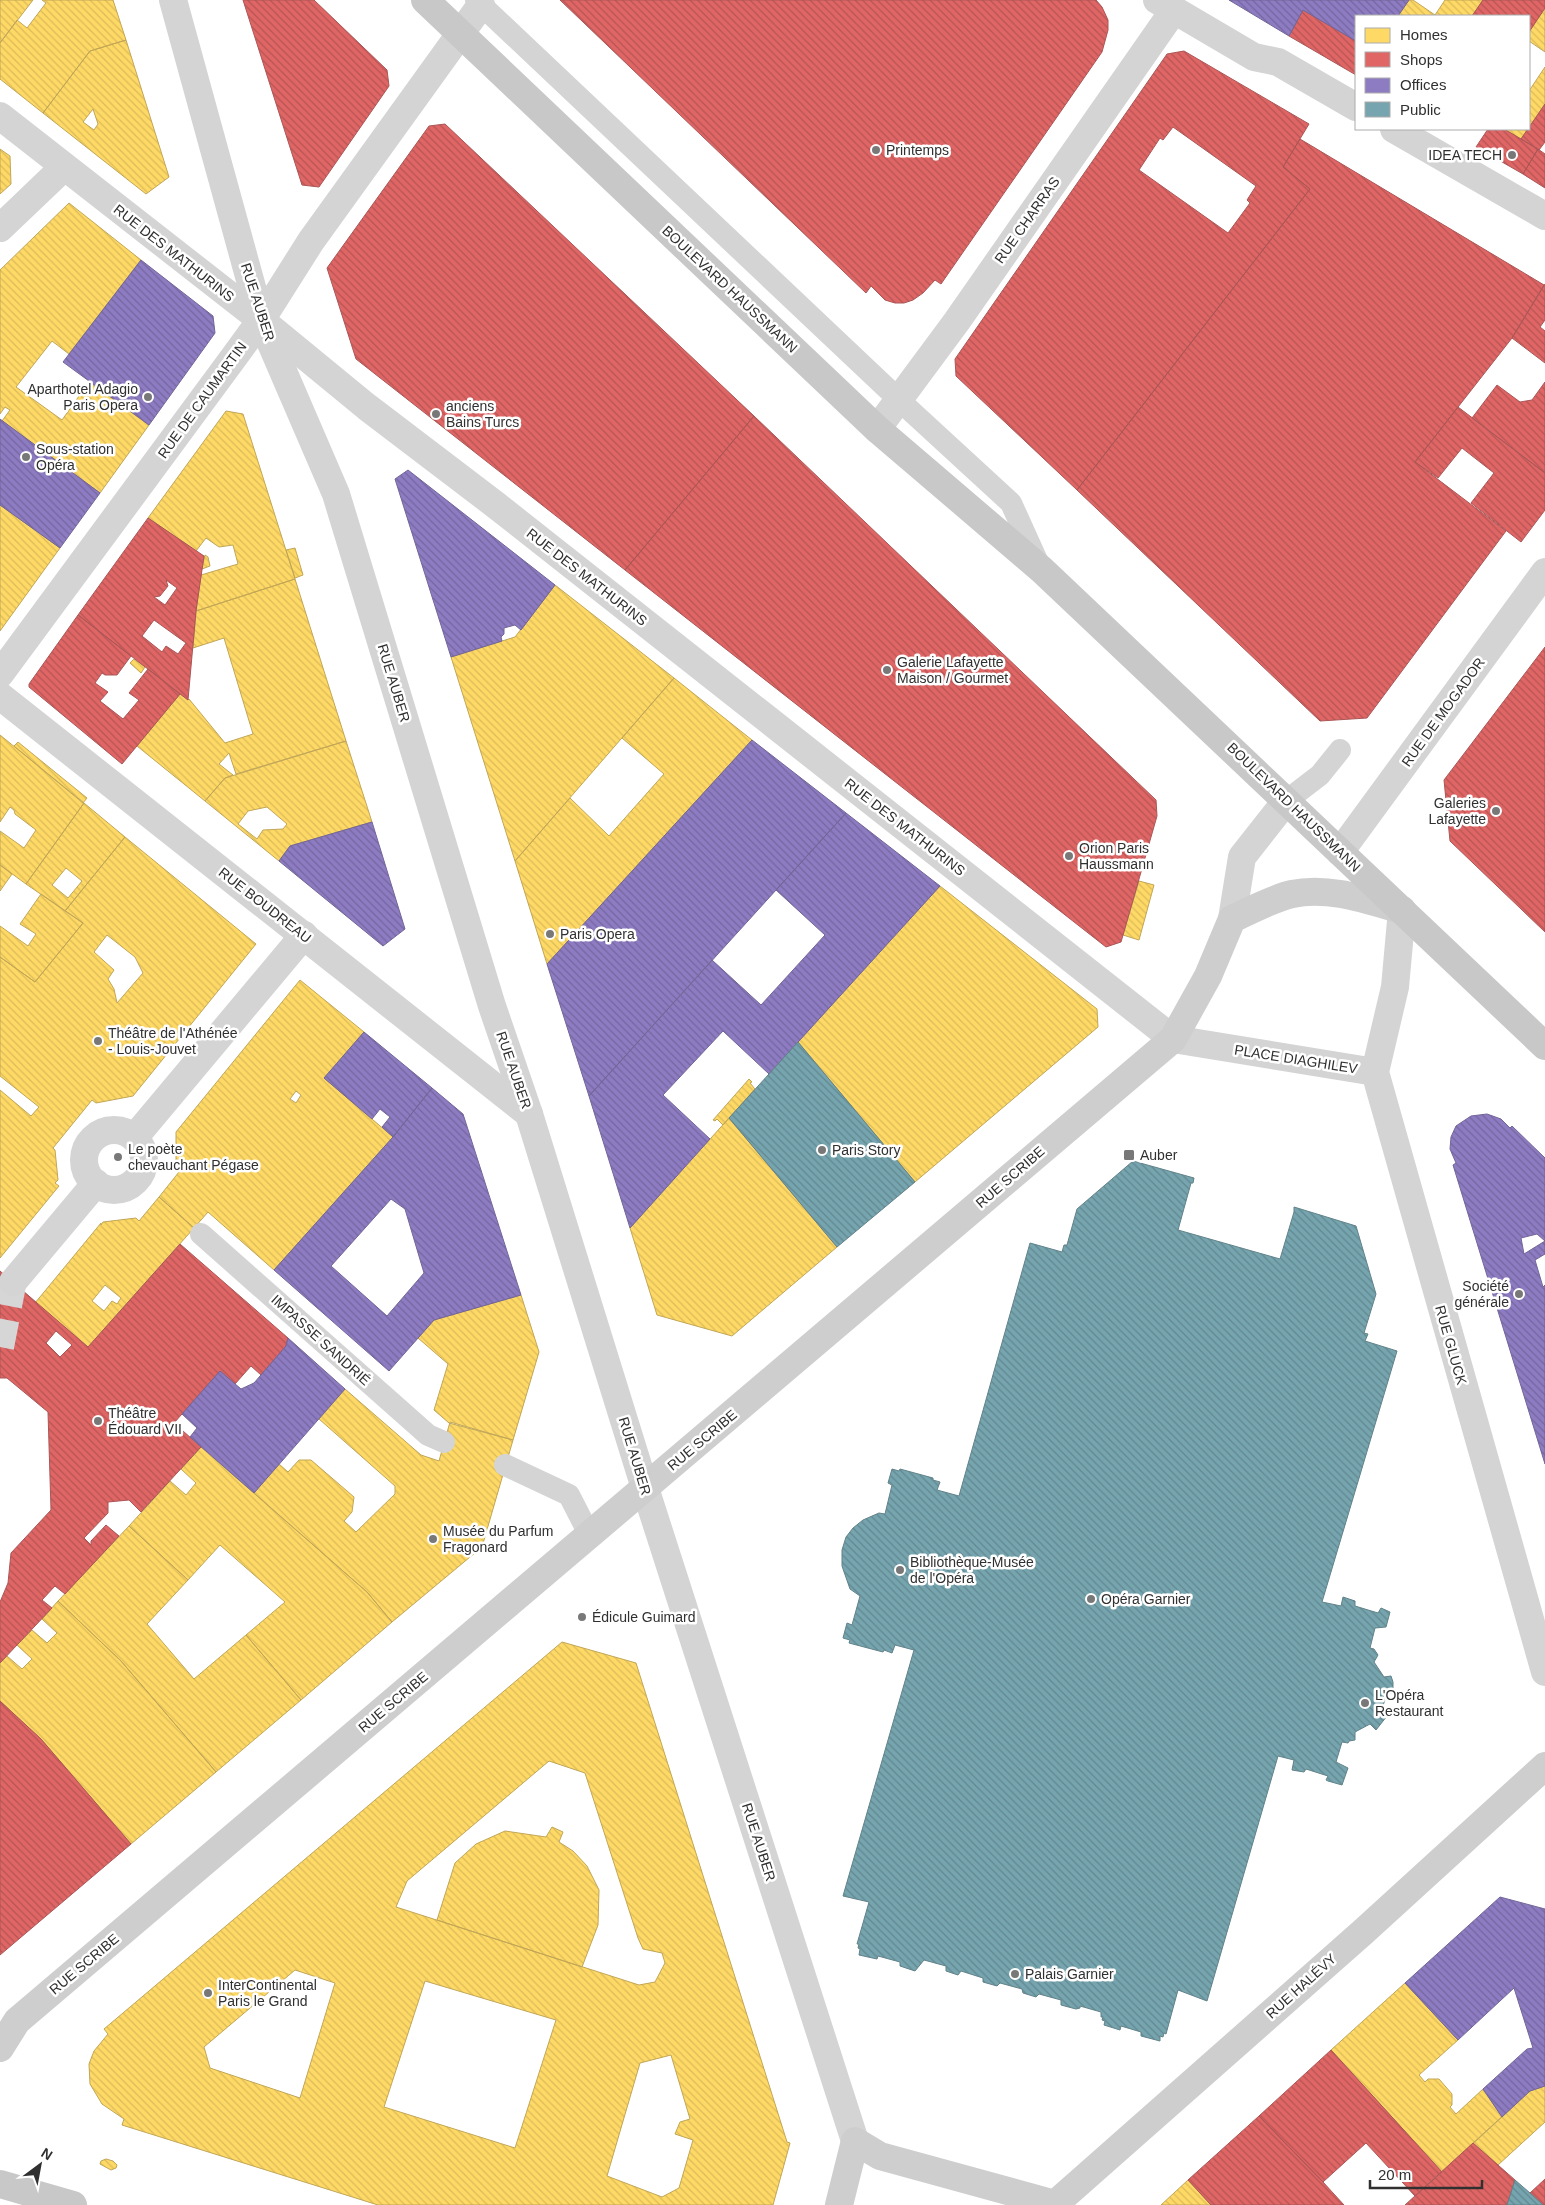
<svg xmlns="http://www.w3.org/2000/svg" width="1545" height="2205" font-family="Arial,sans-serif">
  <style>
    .homes { fill: url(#homes-back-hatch); stroke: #c1a656; fill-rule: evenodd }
    .shops { fill: url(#shops-back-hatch); stroke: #ab5656; fill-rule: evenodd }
    .offices { fill: url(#offices-back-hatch); stroke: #726597; fill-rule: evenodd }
    .public { fill: url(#public-back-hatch); stroke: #618289 }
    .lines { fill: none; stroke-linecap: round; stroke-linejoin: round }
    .pedestrian-tunnel { stroke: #d6d6d6; stroke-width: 28; stroke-dasharray: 28 14; stroke-linecap: butt }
    .service { stroke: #d4d4d4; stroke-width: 22 }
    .pedestrian { stroke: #d4d4d4; stroke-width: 28 }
    .minor { stroke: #d4d4d4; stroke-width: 28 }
    .tertiary { stroke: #d4d4d4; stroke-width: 28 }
    .secondary { stroke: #cecece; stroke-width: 28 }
    .primary { stroke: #c8c8c8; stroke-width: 28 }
    .poi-dot { fill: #787878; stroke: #fff; stroke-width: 2 }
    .labels { text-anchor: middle; stroke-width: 5; stroke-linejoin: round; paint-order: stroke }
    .poi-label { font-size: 14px; fill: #303030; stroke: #fff; text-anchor: start }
    .street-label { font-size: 14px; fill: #303030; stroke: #fff }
  </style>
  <defs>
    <pattern id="homes-back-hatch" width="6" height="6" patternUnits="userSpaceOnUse" patternTransform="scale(1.25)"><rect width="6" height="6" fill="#ffd966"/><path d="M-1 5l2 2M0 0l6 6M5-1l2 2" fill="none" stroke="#dbbb59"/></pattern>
    <pattern id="shops-back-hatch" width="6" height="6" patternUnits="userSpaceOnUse" patternTransform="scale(1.25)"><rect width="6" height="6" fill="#e06666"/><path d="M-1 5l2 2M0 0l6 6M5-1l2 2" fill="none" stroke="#b65454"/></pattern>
    <pattern id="offices-back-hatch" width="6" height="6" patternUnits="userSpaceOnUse" patternTransform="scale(1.25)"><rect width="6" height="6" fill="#8e7cc3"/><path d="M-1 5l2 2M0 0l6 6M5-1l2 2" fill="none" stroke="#74669f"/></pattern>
    <pattern id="public-back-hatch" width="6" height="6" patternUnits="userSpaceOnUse" patternTransform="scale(1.25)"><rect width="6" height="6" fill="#76a5af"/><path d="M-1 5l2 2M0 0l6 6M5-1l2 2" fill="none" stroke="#61878f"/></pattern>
  </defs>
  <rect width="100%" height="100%" fill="#fff"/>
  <!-- homes -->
  <path class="homes" d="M0,0H33L0,43Z
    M42,0H113L126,40L90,51L43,113L0,79V43L17,20L27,28L46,3Z
    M1409,0H1413L1435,15L1445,0H1483L1472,16H1398Z
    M1545,8V52L1529,41V32Z
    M126,40L169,177L146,194L43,113L90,51ZM93,109L98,124L94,130L83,122Z
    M1545,67V104L1529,128V91Z
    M1504,129H1528L1521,139Z
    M0,149L10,156L11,184L0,194Z
    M69,203L141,260L69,354L52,341L16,387L62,420L89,382L149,425L100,493L2,421L10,410L5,407L0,414V270Z
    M226,411L243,414L295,579L196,611L201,575L238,564L233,545L219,547L206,538L196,551L148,518Z
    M0,505L60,548L0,631Z
    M295,548L303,575L295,578L286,550Z
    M205,555L208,557L210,566L202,569Z
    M295,579L346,741L236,774L229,753L219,764L233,775L225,778L205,801L137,746L180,694L188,700L189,699L225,743L253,734L224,638L193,648L196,611Z
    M555,585L674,678L515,861L451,657L515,637Z
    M134,659L145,667L141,673L130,663Z
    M674,678L752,740L547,964L515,861L570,798L609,836L664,774L622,738Z
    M0,735L84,803L26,884L0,865V831L24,848L36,830L15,814L14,810L10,807L0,822Z
    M346,741L372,822L290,846L279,861L205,801L225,778ZM267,807L287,824L283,829L263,830L257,839L238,824L248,811Z
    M18,742L87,798L83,803L14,746Z
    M84,803L125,837L65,911L26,884ZM66,868L82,881L68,898L52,885Z
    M125,837L256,944L133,1096L96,1103L92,1100L53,1148L55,1150L58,1180L55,1183L59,1186L0,1258V1090L31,1116L39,1107L0,1076V957L35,982L83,923L65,911ZM107,935L135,957L143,973L117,1003L114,989L108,979L114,970L94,952Z
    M0,865L12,874L0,891Z
    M1139,881L1154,885L1139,940L1123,935Z
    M940,886L1097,1009L1098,1027L915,1182L798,1042Z
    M41,894L83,923L35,982L0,957V926L28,946L36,934L20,924Z
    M300,980L364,1032L324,1078L393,1137L274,1270L208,1212L194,1228L159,1197L179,1172L176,1168V1132ZM296,1091L301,1095L296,1103L290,1099Z
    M749,1079L752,1082L750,1083L755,1089L723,1125L717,1119L715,1121L713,1120Z
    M729,1118L837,1247L732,1336L657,1315L630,1228Z
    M159,1197L194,1228L88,1347L35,1303L101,1223V1225L103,1222L136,1218L139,1221ZM105,1285L121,1298L117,1304L112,1301L104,1311L92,1301Z
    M521,1295L539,1352L513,1440L449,1423L434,1410L448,1364L418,1338L434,1320Z
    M345,1389L421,1455L439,1461L450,1422L513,1440L482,1547L392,1622L367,1592L254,1493L279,1464L288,1472L299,1460H311L354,1497L352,1512L344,1521L356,1532L395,1494V1486L319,1419Z
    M201,1447L367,1592L392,1622L301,1700L246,1635L285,1602L220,1545L188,1580L129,1526L170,1481L186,1495L196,1483L181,1469Z
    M129,1526L188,1580L147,1624L194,1679L246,1635L301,1700L216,1772L121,1661L58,1601Z
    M58,1601L121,1661L216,1772L131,1844L41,1739L0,1701V1663L7,1656L22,1669L32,1659L17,1645L32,1630L47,1643L57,1633L42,1619Z
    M562,1642L636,1663L787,2142L790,2143L773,2205H378L122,2125L124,2119L102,2104L90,2084L89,2064L94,2051L108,2034L104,2029ZM549,1761L585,1773L638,1938L643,1949L662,1953L665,1963L655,1982L639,1985L396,1907L407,1881ZM295,1970L335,1983L300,2098L210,2068L204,2047ZM425,1981L556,2020L515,2148L384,2107ZM671,2055L690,2119L680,2122L675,2134L693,2140L679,2188L662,2197L607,2176L640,2063Z
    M552,1827L563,1832L559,1842L573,1851L587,1866L599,1890L598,1925L582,1967L437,1920L455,1863L476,1844L505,1831L546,1837Z
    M1405,1983L1458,2040L1419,2075L1425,2082L1428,2079H1439L1452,2094V2105L1450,2107L1456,2114L1483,2089L1502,2117L1442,2172L1331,2050Z
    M1545,2086V2122L1498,2165L1473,2143L1530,2091Z
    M106,2159L113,2161L117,2165L116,2168L111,2170L100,2164L101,2161Z
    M1188,2180L1211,2205H1161Z"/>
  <!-- shops -->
  <path class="shops" d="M243,0H314L387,70L389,86L319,187L302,185Z
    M560,0H1096L1102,7L1108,20V30L1102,52L941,284L935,280L923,293L913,300L904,303H895L885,300L871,286L866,293Z
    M1483,0H1545V8L1529,32V16H1472Z
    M1303,10L1356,41V75L1289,36Z
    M1184,51L1309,124L1283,167L1310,189L1077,490L956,376L955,359L1167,54ZM1173,127L1256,186L1247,200L1250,203L1228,233L1139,170L1160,138L1163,140Z
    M1545,104V142L1539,150L1521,139Z
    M445,124L754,416L625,570L356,359L327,268L429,126Z
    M1488,129H1504L1538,149L1523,174L1476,147Z
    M1300,139L1544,285L1512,338L1415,462L1506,531L1367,718L1320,721L1077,490L1310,189L1283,167Z
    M1538,149L1545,154V188L1523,174Z
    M1545,284V320L1540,327L1545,331V363L1512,338Z
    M1545,382V473L1472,418L1497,385L1520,402L1532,400Z
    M1458,407L1545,473V510L1521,542L1471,503L1494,473L1462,448L1438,478L1415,462Z
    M754,416L1156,800L1157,816L1121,942L1106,947L625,570Z
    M148,518L204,556L196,611L188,700L78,615ZM166,580L177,588L165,605L154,597L160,596L168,586ZM154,620L186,643L178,654L166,646L162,652L142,636Z
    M78,615L131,656L117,675H105L102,673L95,683L108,692L100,701L123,719L139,700L129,693L148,669L180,694L122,764L29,687V684Z
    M1545,647V932L1450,841L1444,780Z
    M180,1244L288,1338L286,1346L261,1375L251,1366L235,1384L220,1371L174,1423L201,1447L141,1512L129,1500L108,1502V1513L84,1538L91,1545V1541L106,1525L119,1536L65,1594L55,1586L42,1600L52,1608L0,1663V1602L8,1583L11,1553L51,1510L48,1412L7,1378H0V1271L88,1347ZM56,1331L72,1345L60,1357L46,1343Z
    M0,1701L41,1739L131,1844L0,1955Z
    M1331,2050L1442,2172L1415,2196L1366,2143L1323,2182L1259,2116Z
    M1259,2116L1323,2182L1344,2205H1211L1188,2180Z
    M1473,2143L1515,2180L1507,2205H1405Z
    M1545,2179V2205H1543L1530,2193Z"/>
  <!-- offices -->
  <path class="offices" d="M1229,0H1409L1398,16H1356V41L1303,10L1289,36Z
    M141,260L213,316L215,333L149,425L63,362Z
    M0,419L100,493L60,548L0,505Z
    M408,470L555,585L521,630L515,625L504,628V634L501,637L502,641L451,657L395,479Z
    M752,740L846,813L589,1096L547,964Z
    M846,813L940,886L769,1074L723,1031L663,1095L710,1139L630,1228L589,1096L712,960L761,1005L825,935L776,890Z
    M372,822L405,929L383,946L279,861L290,846Z
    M364,1032L432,1088L393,1137L382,1127L390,1117L380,1109L372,1119L324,1078Z
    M432,1088L463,1114L521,1295L434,1320L389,1371L274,1270L393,1137ZM391,1199L405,1209L424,1273L387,1316L331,1266Z
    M1487,1114L1501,1119L1510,1128L1512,1126L1545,1158V1254L1535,1260L1543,1287L1545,1285V1464L1453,1165L1456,1163L1450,1149L1451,1137L1456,1126L1471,1116ZM1537,1234L1545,1241L1524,1254L1521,1238Z
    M288,1338L345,1389L254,1493L190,1437L197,1428L182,1414L220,1371L241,1389L254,1383L286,1346Z
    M1500,1897L1545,1909V2086L1530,2091L1502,2117L1483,2089L1527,2049L1533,2048L1514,1988L1458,2040L1405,1983Z"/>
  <!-- public -->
  <path class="public" d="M798,1042L915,1182L837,1247L729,1118Z
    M1133,1161L1194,1178L1193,1183H1191L1178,1230L1280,1259L1294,1212V1207L1356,1226L1376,1294L1364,1333L1368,1334L1365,1341L1397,1351L1322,1602L1341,1606L1343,1597L1355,1601V1606L1378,1613L1381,1608L1390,1612L1386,1627L1375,1628L1370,1648L1374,1649L1378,1655L1374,1662L1384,1677L1391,1676L1393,1682V1693H1387L1381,1712L1387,1716L1376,1730L1370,1724L1355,1732V1740L1349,1741L1348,1743L1342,1742L1336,1762L1348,1768L1342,1785L1328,1781L1326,1780L1328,1776L1306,1769L1304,1772L1292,1770L1294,1760L1278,1756L1207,2001L1178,1990L1166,2034L1164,2033L1163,2037L1160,2036V2041L1141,2036V2032L1121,2026L1120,2030L1104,2025L1105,2021L1102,2020L1103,2017H1101V2012L1080,2006V2008L1076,2009L1061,2005V2000L1039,1994L1036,1997L1023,1993L1022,1989L1000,1983L997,1986L983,1982V1978L961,1971L958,1975L946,1971V1966L924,1960L915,1971L900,1966V1962L878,1956L877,1959L859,1955L860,1949L858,1948L859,1944H857L869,1902L843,1896L914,1650L895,1645L892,1653L884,1650L883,1652L849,1643L850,1640L843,1638L847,1623L852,1625L860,1596L850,1589L842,1566V1550L846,1537L853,1528L863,1520L879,1513L885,1514L892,1485L888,1483L892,1469L899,1471L900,1469L933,1478V1480L940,1482L937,1490L959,1496L1030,1243L1062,1252L1064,1245H1067L1077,1209Z
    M1515,2180L1530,2193L1543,2205H1507Z"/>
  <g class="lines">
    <!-- pedestrian-tunnel -->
    <path class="pedestrian-tunnel" d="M0,1347L12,1285"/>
    <!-- service -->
    <path class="service" d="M476,0L912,412L1011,503L1040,567
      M1286,801L1320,775L1340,750
      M201,1234L428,1435L444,1442
      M505,1465L569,1495L589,1534"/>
    <!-- pedestrian -->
    <path class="pedestrian" d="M1340,852L1545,572
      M84 1160a30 30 0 1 1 60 0a30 30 0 1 1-60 0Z
      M134,1138L304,935
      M13,1282L96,1183"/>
    <!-- minor -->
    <path class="minor" d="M1157,0L1254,57L1278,62L1356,107
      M0,116L261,320L367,407L497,506L1173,1039L1375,1072
      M1394,129L1545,216
      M0,228L64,167
      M877,429L957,321L1174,10
      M0,674L234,357L261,320L311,241L481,5
      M0,696L529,1114
      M1402,910L1395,987L1375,1072L1545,1672
      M1232,919L1242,857L1286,801"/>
    <!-- tertiary -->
    <path class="tertiary" d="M173,0L261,320L336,494L492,1006L529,1114L645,1488L855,2141"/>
    <!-- secondary -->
    <path class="secondary" d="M0,2048L17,2021L1173,1039L1208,976L1232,919C1249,911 1274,898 1292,894C1328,886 1367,900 1402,910
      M1055,2204L1363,1932L1545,1766
      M839,2205L855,2141L880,2156L1055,2204"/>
    <!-- primary -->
    <path class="primary" d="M425,0L877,429L1042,570L1545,1046
      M0,2184L73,2205"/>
  </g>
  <!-- markers -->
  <g class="poi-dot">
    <circle cx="876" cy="150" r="5"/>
    <circle cx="1512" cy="155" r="5"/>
    <circle cx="148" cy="397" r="5"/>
    <circle cx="436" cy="414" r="5"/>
    <circle cx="26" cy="457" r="5"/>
    <circle cx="887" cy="670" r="5"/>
    <circle cx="1496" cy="811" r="5"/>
    <circle cx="1069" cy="856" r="5"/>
    <circle cx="550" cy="934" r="5"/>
    <circle cx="98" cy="1041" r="5"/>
    <circle cx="822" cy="1150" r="5"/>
    <rect x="1123" y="1149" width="12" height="12" rx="2.5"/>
    <circle cx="118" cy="1157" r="5"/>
    <circle cx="1519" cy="1294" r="5"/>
    <circle cx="98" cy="1421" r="5"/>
    <circle cx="433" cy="1539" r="5"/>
    <circle cx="900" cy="1570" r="5"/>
    <circle cx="1091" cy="1599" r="5"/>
    <circle cx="582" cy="1617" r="5"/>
    <circle cx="1365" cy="1703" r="5"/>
    <circle cx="1015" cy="1974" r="5"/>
    <circle cx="208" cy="1993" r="5"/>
  </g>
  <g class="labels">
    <!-- poi labels -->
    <g class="poi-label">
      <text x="886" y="155">Printemps</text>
      <text x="1502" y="160" text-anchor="end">IDEA TECH</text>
      <text x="138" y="394" text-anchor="end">Aparthotel Adagio<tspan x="138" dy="16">Paris Opera</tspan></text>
      <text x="446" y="411">anciens<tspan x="446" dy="16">Bains Turcs</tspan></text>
      <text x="36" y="454">Sous-station<tspan x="36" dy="16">Opéra</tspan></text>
      <text x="897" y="667">Galerie Lafayette<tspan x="897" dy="16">Maison / Gourmet</tspan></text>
      <text x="1486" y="808" text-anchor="end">Galeries<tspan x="1486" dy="16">Lafayette</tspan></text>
      <text x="1079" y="853">Orion Paris<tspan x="1079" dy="16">Haussmann</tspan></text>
      <text x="560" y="939">Paris Opera</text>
      <text x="108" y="1038">Théâtre de l'Athénée<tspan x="108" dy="16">- Louis-Jouvet</tspan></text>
      <text x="128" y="1154">Le poète<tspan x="128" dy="16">chevauchant Pégase</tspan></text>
      <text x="832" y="1155">Paris Story</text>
      <text x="1140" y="1160">Auber</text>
      <text x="1509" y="1291" text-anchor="end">Société<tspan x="1509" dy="16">générale</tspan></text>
      <text x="108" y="1418">Théâtre<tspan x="108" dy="16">Édouard VII</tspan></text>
      <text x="443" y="1536">Musée du Parfum<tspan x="443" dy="16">Fragonard</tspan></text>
      <text x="910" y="1567">Bibliothèque-Musée<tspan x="910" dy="16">de l'Opéra</tspan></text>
      <text x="1101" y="1604">Opéra Garnier</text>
      <text x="592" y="1622">Édicule Guimard</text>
      <text x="1375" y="1700">L'Opéra<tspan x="1375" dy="16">Restaurant</tspan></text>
      <text x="1025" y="1979">Palais Garnier</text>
      <text x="218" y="1990">InterContinental<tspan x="218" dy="16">Paris le Grand</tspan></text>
    </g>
    <!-- street labels -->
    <g class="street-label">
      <text transform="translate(1027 220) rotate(-55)" y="5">RUE CHARRAS</text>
      <text transform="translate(174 253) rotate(38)" y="5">RUE DES MATHURINS</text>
      <text transform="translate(730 289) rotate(43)" y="5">BOULEVARD HAUSSMANN</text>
      <text transform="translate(258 302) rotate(72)" y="5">RUE AUBER</text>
      <text transform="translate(202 400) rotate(-54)" y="5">RUE DE CAUMARTIN</text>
      <text transform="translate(587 577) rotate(38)" y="5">RUE DES MATHURINS</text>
      <text transform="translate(394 683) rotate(73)" y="5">RUE AUBER</text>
      <text transform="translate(1443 712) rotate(-54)" y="5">RUE DE MOGADOR</text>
      <text transform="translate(1294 807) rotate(44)" y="5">BOULEVARD HAUSSMANN</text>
      <text transform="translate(905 827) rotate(38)" y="5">RUE DES MATHURINS</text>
      <text transform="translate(265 905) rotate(38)" y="5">RUE BOUDREAU</text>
      <text transform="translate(1296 1059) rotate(9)" y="5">PLACE DIAGHILEV</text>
      <text transform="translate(514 1070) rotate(71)" y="5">RUE AUBER</text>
      <text transform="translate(1010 1177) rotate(-41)" y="5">RUE SCRIBE</text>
      <text transform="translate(321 1340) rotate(42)" y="5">IMPASSE SANDRIÉ</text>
      <text transform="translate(1451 1345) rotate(74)" y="5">RUE GLUCK</text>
      <text transform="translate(702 1440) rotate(-40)" y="5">RUE SCRIBE</text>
      <text transform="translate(635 1456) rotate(73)" y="5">RUE AUBER</text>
      <text transform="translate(393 1702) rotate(-40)" y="5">RUE SCRIBE</text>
      <text transform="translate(759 1842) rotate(72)" y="5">RUE AUBER</text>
      <text transform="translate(84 1964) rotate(-40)" y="5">RUE SCRIBE</text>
      <text transform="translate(1301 1986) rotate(-42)" y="5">RUE HALÉVY</text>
    </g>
  </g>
  <!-- legend -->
  <rect x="1355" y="15" width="175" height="115" fill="#ffffff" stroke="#acacac"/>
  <rect x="1365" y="28" width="25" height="15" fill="#ffd966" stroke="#acacac"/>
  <text x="1400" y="40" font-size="15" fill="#303030">Homes</text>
  <rect x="1365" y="52" width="25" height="15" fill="#e06666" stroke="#acacac"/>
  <text x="1400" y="65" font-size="15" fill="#303030">Shops</text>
  <rect x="1365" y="78" width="25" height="15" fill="#8e7cc3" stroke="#acacac"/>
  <text x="1400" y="90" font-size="15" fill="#303030">Offices</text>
  <rect x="1365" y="102" width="25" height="15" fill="#76a5af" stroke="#acacac"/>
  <text x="1400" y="115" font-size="15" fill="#303030">Public</text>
  <!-- north arrow -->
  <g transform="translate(40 2165) rotate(32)" stroke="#ffffff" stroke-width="4" paint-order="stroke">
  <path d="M0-4L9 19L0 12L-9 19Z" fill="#303030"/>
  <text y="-8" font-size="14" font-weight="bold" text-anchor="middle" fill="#303030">N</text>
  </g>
  <!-- scale -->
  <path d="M1370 2180v8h112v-8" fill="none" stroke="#303030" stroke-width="2.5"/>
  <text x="1378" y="2180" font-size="15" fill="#303030" stroke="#ffffff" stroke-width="4" paint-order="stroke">20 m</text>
</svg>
